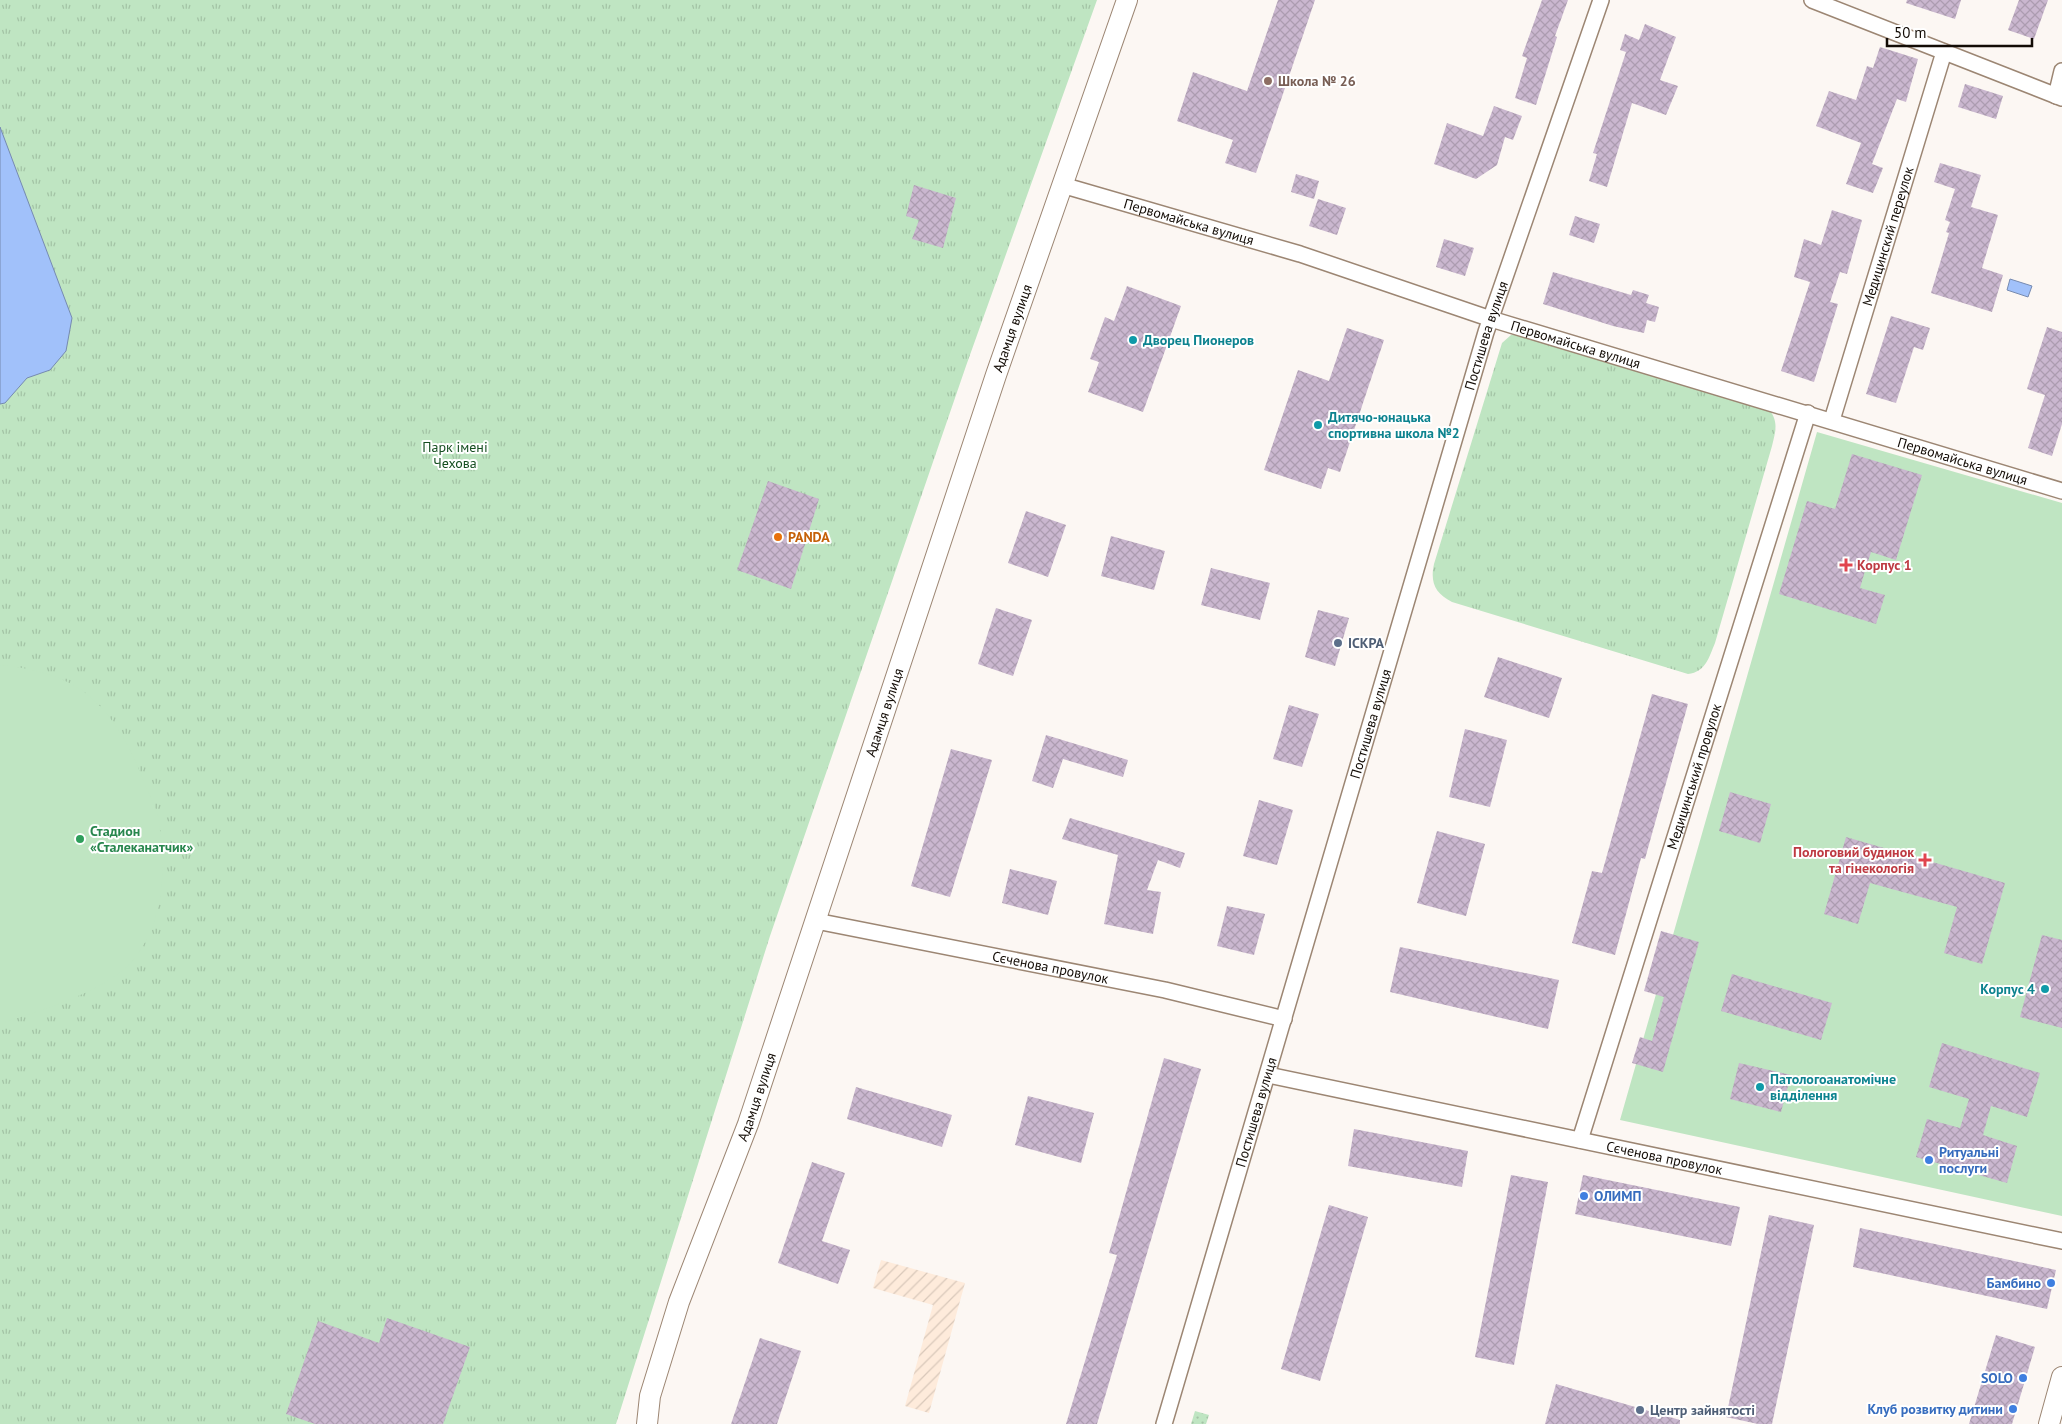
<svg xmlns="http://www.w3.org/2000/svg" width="2062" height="1424" font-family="'PT Sans',sans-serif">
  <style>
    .industrial { fill: url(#industrial-furrows) }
    .grass { fill: url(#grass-dots) }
    .park { fill: url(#park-tufts) }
    .garden { fill: #bfe5c2 }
    .water { fill: #a1c1fa; stroke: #768ab0 }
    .building { fill: url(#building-cross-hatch) }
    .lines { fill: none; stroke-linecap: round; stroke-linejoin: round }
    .minor-casing { stroke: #9c8673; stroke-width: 18 }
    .tertiary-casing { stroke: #9c8673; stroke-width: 22 }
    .minor { stroke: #fff; stroke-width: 15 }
    .tertiary { stroke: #fff; stroke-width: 20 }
    .education-dot { fill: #8d6e63; stroke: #fff; stroke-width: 2 }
    .culture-dot { fill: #0f9aa8; stroke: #fff; stroke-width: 2 }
    .food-dot { fill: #e8710a; stroke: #fff; stroke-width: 2 }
    .health-dot { fill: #e0444e; stroke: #fff; stroke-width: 2 }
    .service-dot { fill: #5c6f8a; stroke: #fff; stroke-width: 2 }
    .leisure-dot { fill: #2e9e5b; stroke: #fff; stroke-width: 2 }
    .shop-dot { fill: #3f7fe0; stroke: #fff; stroke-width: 2 }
    .labels { text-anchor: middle; stroke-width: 4; stroke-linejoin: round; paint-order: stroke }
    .education-label { font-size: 14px; font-weight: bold; fill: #785e54; stroke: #fff; text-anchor: start }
    .street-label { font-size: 14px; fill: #120b05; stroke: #fff }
    .culture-label { font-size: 14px; font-weight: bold; fill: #0d838f; stroke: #fff; text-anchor: start }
    .park-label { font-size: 14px; fill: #154e20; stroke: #fff }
    .food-label { font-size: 14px; font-weight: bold; fill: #c56008; stroke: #fff; text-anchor: start }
    .health-label { font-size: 14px; font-weight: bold; fill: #be3a42; stroke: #fff; text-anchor: start }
    .service-label { font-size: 14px; font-weight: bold; fill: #4e5e75; stroke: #fff; text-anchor: start }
    .leisure-label { font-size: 14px; font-weight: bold; fill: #27864d; stroke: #fff; text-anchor: start }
    .shop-label { font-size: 14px; font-weight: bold; fill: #366cbe; stroke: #fff; text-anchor: end }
  </style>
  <defs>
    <pattern id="industrial-furrows" width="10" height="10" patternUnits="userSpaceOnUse" patternTransform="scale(1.25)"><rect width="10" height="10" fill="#feebdb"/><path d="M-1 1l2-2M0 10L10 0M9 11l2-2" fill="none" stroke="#d9c8ba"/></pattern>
    <pattern id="grass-dots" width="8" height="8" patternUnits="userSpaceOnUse" patternTransform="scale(1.25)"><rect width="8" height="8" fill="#bfe5c2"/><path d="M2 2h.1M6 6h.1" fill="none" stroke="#a3c3a5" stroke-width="1.8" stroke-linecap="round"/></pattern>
    <pattern id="park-tufts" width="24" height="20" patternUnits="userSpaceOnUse" patternTransform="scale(1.25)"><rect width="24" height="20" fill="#bfe5c2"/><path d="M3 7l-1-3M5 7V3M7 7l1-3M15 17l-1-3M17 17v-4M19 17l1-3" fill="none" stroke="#a3c3a5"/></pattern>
    <pattern id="building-cross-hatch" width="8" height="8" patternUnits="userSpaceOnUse" patternTransform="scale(1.25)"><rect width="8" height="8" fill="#cab7cf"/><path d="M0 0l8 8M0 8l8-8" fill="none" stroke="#ac9cb0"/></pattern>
  </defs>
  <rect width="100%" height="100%" fill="#fcf7f3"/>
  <!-- industrial -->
  <path class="industrial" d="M881,1260L965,1283L929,1413L905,1406L933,1305L873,1288Z"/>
  <!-- grass -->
  <path class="grass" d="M1195,1411L1209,1415L1206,1424H1191Z"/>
  <!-- park -->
  <path class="park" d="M0,0H1097L966,366L770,936L616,1424H0Z
    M1511,335H1517L1767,407C1779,420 1776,430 1772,446L1715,643C1709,657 1706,672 1688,674L1452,602C1435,593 1430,583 1434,564L1502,343Z"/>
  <!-- garden -->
  <path class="garden" d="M1817,432L2062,503V1216L1620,1120Z
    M0,665C27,667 60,675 83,691C112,713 129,744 142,777C147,790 154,803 158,816C160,824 160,834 161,842C165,884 161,923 135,958C108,992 40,1010 0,1024Z"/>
  <!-- water -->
  <path class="water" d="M0,127L72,318L66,351L50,370L27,378L5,403L0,404Z
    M2010,279L2032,286L2028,297L2007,290Z"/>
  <!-- building -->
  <path class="building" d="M1278,0H1315L1256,173L1225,163L1233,140L1177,121L1193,72L1247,91Z
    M1542,0H1568L1555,36L1557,37L1536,105L1515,98L1527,58L1522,56Z
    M1907,0H1961L1955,19L1906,3Z
    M2019,0H2048L2034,39L2008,30Z
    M1645,24L1676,37L1660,80L1678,86L1666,115L1632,103L1607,187L1589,181L1597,154L1593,153L1626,52L1620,50L1625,34L1639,40Z
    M1880,47L1918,59L1906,102L1897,99L1872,164L1883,168L1873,193L1846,184L1861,143L1816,126L1829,91L1856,100L1867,66L1873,68Z
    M1965,84L2003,96L1996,119L1958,107Z
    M1494,106L1522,116L1513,140L1505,137L1497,165L1476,179L1434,164L1447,123L1483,136Z
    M1940,163L1981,175L1971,207L1998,215L1982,268L2003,275L1992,312L1931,293L1949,233L1946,232L1950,222L1945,220L1955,189L1934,182Z
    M1296,174L1319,181L1314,199L1291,192Z
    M914,185L956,198L943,248L912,239L919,220L906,216Z
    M1318,199L1346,208L1337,235L1309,226Z
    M1832,210L1862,220L1847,274L1840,272L1830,302L1838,304L1814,382L1781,371L1810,282L1794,277L1804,239L1821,245Z
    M1575,216L1600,224L1594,243L1569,235Z
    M1444,239L1474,248L1465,276L1436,267Z
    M1553,272L1631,295L1633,290L1649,295L1646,303L1659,307L1655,322L1647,320L1644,333L1613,326L1543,304Z
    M1127,286L1181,306L1143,412L1088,392L1099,362L1090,359L1105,317L1114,321Z
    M1891,316L1930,328L1923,350L1914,347L1896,403L1866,394Z
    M2047,327L2062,332V424L2052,456L2028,448L2045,395L2027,389Z
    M1347,328L1384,340L1340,472L1328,468L1321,489L1264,470L1298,370L1329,381Z
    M1852,454L1922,475L1896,560L1871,552L1865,571L1860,588L1885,595L1876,624L1779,594L1807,501L1835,509Z
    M768,481L819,499L791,589L737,570Z
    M1026,511L1066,525L1048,577L1008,563Z
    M1111,536L1165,551L1154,590L1101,576Z
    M1211,568L1270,583L1260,620L1201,605Z
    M996,608L1032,620L1013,676L978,664Z
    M1318,610L1349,618L1335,666L1305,657Z
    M1498,657L1562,678L1549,718L1484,697Z
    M1652,694L1688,704L1645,859L1641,858L1615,955L1572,943L1592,871L1602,873Z
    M1289,705L1319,714L1302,767L1273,759Z
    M1465,729L1507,740L1490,807L1449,797Z
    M1046,735L1128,760L1123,777L1063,759L1053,788L1032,781Z
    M951,749L992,760L950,897L911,886Z
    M1730,792L1771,804L1760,843L1719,831Z
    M1259,800L1293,810L1277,865L1243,856Z
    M1070,818L1185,853L1180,868L1158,860L1147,890L1161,892L1153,934L1104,924L1118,855L1062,839Z
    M1437,831L1485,844L1466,916L1417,903Z
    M1846,837L2005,883L1982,964L1944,953L1957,907L1870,883L1858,924L1824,914Z
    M1010,869L1057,881L1048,915L1002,903Z
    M1227,906L1265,914L1254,955L1217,946Z
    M1661,931L1699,942L1663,1072L1632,1063L1640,1037L1652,1041L1664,997L1644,991Z
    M2042,935L2062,940V1028L2020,1017Z
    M1400,947L1559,980L1548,1029L1390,992Z
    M1732,974L1832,1003L1821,1040L1721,1011Z
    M1942,1043L2040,1073L2027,1117L1991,1106L1983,1135L2017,1146L2007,1183L1916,1157L1927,1119L1960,1128L1969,1099L1929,1087Z
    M1164,1058L1201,1069L1097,1424H1066L1117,1255L1109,1253Z
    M1739,1063L1791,1075L1781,1112L1730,1099Z
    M856,1087L952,1115L942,1147L847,1119Z
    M1028,1096L1094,1113L1081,1163L1015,1145Z
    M1354,1129L1468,1151L1462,1187L1348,1166Z
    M812,1162L845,1173L822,1241L850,1250L838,1284L778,1263Z
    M1511,1175L1548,1182L1514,1365L1475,1357Z
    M1583,1175L1740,1207L1731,1246L1575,1214Z
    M1329,1205L1368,1217L1320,1381L1281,1369Z
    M1769,1215L1814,1225L1772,1424H1758L1726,1417Z
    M1860,1228L2056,1270L2047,1309L1853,1267Z
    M387,1318L470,1347L443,1424H315L286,1414L318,1321L379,1343Z
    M1996,1335L2035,1347L2015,1414L2012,1424H1969Z
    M760,1338L801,1351L777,1424H731Z
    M1556,1384L1680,1420V1424H1545Z"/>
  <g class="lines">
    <!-- minor casing -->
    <g class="minor-casing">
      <g id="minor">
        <path d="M1812,0L2062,98"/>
        <path d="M2056,96L2062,71"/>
        <path id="s1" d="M1062,185L1300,254L1491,319L2062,491"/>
        <path id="s2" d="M1832,420L1944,52"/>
        <path id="s3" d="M816,921L1165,990L1284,1019"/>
        <path id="s4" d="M1268,1075L2062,1241"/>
        <path id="s5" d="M1580,1140L1808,413"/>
        <path id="s6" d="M1164,1424L1486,332L1601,0"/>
      </g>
    </g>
    <!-- tertiary casing -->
    <g class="tertiary-casing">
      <g id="tertiary">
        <path id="s7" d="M647,1424L650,1396L679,1302L748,1124L996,375L1127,0"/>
        <path d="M2049,1424L2062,1377"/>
      </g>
    </g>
    <!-- minor -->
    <use href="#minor" class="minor"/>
    <!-- tertiary -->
    <use href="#tertiary" class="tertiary"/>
  </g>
  <!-- markers -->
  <circle class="education-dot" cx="1268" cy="81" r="5"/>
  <g class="culture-dot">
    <circle cx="1133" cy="340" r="5"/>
    <circle cx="1318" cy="425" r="5"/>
    <circle cx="2045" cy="989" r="5"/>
    <circle cx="1760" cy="1087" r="5"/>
  </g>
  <circle class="food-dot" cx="778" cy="537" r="5"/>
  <g class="health-dot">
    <path d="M1843.5 557.5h5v5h5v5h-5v5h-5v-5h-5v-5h5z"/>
    <path d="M1922.5 852.5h5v5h5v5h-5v5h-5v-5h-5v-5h5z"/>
  </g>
  <g class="service-dot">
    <circle cx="1338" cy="643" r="5"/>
    <circle cx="1640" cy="1410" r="5"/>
  </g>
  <circle class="leisure-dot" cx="80" cy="839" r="5"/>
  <g class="shop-dot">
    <circle cx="1929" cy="1160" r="5"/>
    <circle cx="1584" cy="1196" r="5"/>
    <circle cx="2051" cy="1283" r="5"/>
    <circle cx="2023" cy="1378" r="5"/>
    <circle cx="2013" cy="1409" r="5"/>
  </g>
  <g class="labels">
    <!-- education labels -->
    <g class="education-label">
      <text x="1278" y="86">Школа № 26</text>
    </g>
    <!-- street labels -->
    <g class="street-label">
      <text dy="5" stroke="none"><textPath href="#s1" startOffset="132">Первомайська вулиця</textPath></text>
      <text dy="5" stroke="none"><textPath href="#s2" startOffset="192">Медицинский переулок</textPath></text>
      <text dy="5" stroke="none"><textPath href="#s7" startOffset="1156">Адамця вулиця</textPath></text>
      <text dy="5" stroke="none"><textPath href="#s6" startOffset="1135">Постишева вулиця</textPath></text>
      <text dy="5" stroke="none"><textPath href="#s1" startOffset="538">Первомайська вулиця</textPath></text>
      <text dy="5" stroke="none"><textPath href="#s1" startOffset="942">Первомайська вулиця</textPath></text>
      <text dy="5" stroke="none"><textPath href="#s7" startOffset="751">Адамця вулиця</textPath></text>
      <text dy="5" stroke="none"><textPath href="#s6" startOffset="730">Постишева вулиця</textPath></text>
      <text dy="5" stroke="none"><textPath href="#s5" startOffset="381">Медицинський провулок</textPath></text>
      <text dy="5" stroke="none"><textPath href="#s3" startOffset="239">Сєченова провулок</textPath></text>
      <text dy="5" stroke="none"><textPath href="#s7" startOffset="346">Адамця вулиця</textPath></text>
      <text dy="5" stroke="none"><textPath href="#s6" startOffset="325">Постишева вулиця</textPath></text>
      <text dy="5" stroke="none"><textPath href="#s4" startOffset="405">Сєченова провулок</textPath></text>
    </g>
    <!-- culture labels -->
    <g class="culture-label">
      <text x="1143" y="345">Дворец Пионеров</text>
      <text x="1328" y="422">Дитячо-юнацька<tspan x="1328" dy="16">спортивна школа №2</tspan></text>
      <text x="2035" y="994" text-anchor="end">Корпус 4</text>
      <text x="1770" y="1084">Патологоанатомічне<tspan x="1770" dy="16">відділення</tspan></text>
    </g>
    <!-- park labels -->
    <g class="park-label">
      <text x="455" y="452">Парк імені<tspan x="455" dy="16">Чехова</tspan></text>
    </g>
    <!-- food labels -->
    <g class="food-label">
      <text x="788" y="542">PANDA</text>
    </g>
    <!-- health labels -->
    <g class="health-label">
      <text x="1857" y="570">Корпус 1</text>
      <text x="1914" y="857" text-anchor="end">Пологовий будинок<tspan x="1914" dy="16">та гінекологія</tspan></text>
    </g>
    <!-- service labels -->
    <g class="service-label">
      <text x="1348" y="648">ІСКРА</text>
      <text x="1650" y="1415">Центр зайнятості</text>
    </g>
    <!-- leisure labels -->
    <g class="leisure-label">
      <text x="90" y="836">Стадион<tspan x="90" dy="16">«Сталеканатчик»</tspan></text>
    </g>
    <!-- shop labels -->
    <g class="shop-label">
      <text x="1939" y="1157" text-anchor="start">Ритуальні<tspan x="1939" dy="16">послуги</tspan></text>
      <text x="1594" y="1201" text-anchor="start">ОЛИМП</text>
      <text x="2041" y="1288">Бамбино</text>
      <text x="2013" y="1383">SOLO</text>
      <text x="2003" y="1414">Клуб розвитку дитини</text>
    </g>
  </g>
  <!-- scale -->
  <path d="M1887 38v8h145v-8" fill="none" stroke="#120b05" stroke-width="2.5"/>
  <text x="1894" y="38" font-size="15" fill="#120b05" stroke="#ffffff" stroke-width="4" paint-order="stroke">50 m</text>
</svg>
